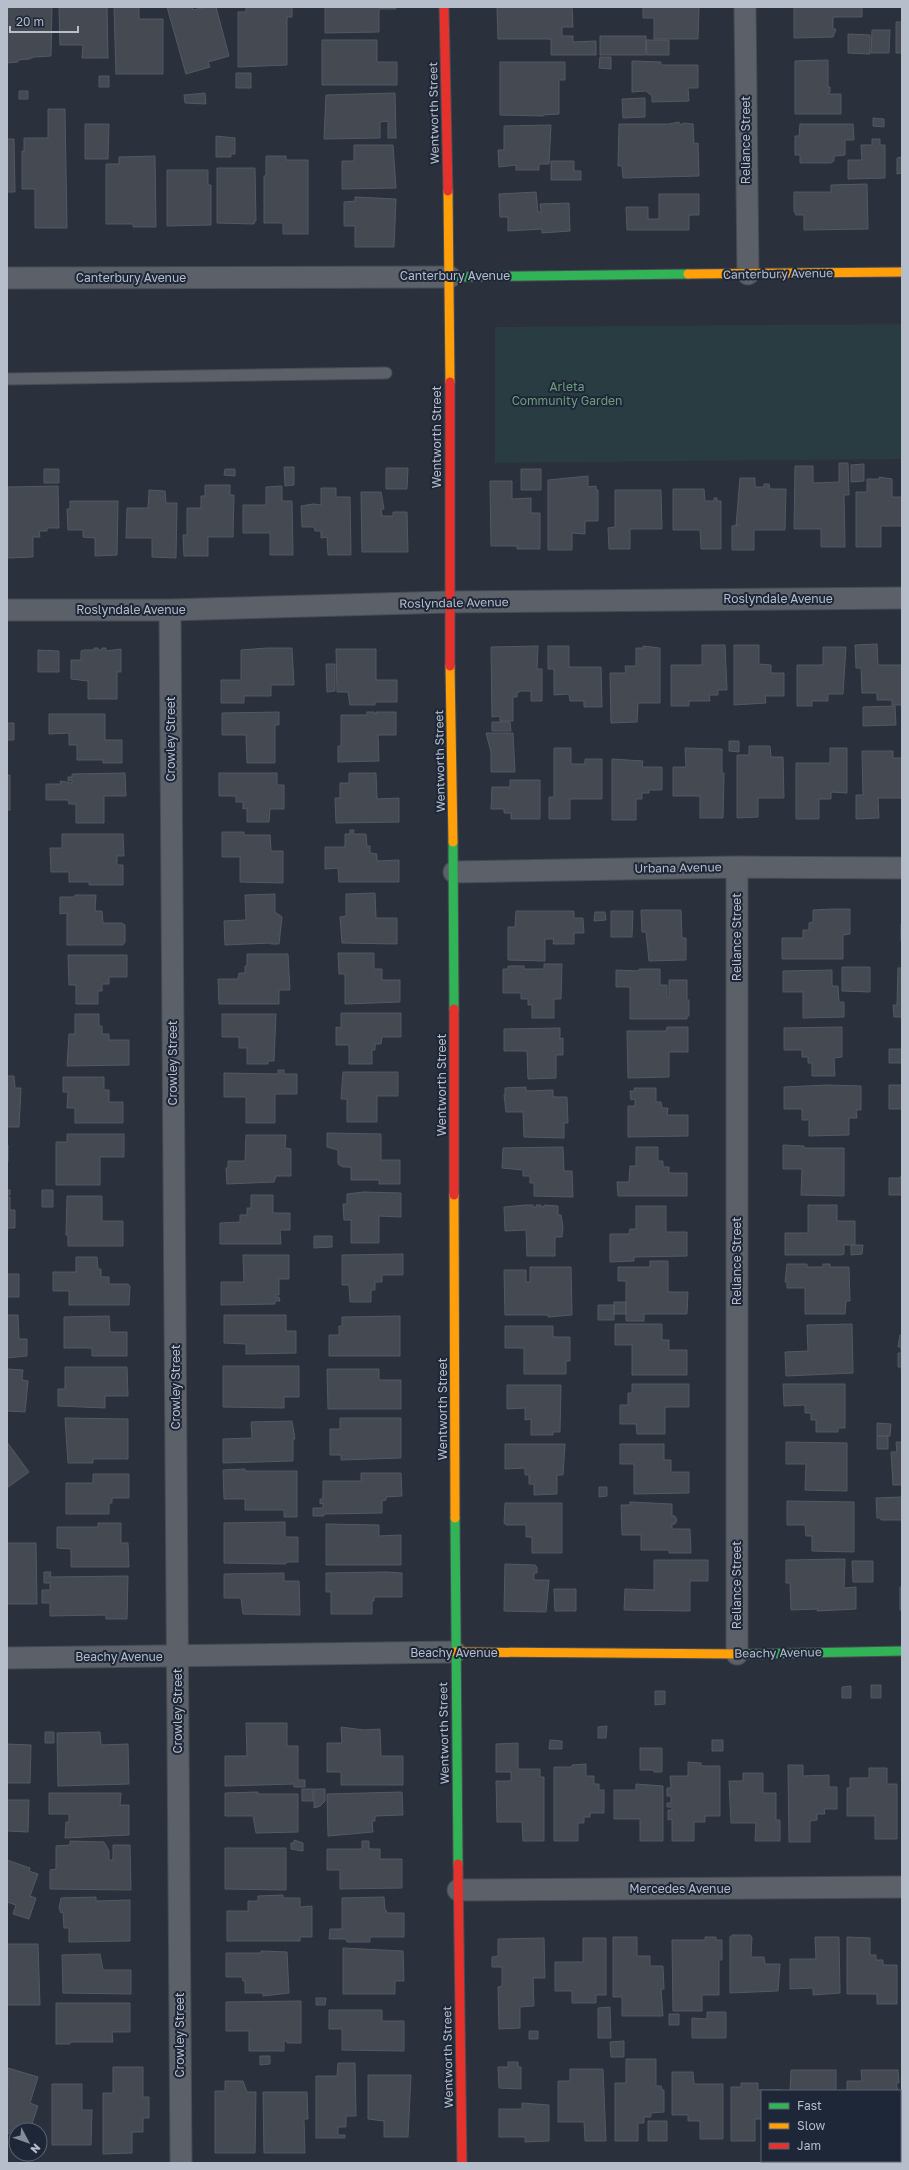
<svg xmlns="http://www.w3.org/2000/svg" width="909" height="2170" font-family="'Golos Text',sans-serif">
  <style>
    .green { fill: #283c42 }
    .building { fill: #444952; stroke: #535962 }
    .lines { fill: none; stroke-linecap: round; stroke-linejoin: round }
    .lane-casing { stroke: #474c54; stroke-width: 13 }
    .street-casing { stroke: #474c54; stroke-width: 23 }
    .fast-casing { stroke: #474c54; stroke-width: 11 }
    .slow-casing { stroke: #474c54; stroke-width: 11 }
    .jam-casing { stroke: #474c54; stroke-width: 11 }
    .lane { stroke: #5c6068; stroke-width: 11 }
    .street { stroke: #5c6068; stroke-width: 21 }
    .fast { stroke: #30b455; stroke-width: 9 }
    .slow { stroke: #ff9f0a; stroke-width: 9 }
    .jam { stroke: #e5322d; stroke-width: 9 }
    .labels { text-anchor: middle; stroke-width: 4; stroke-linejoin: round; paint-order: stroke }
    .street-label { font-size: 12px; fill: #b6bdcb; stroke: #1e2737 }
    .park-label { font-size: 12px; fill: #6d9d7b; stroke: #1e2737 }
  </style>
  <rect width="100%" height="100%" fill="#2b313c"/>
  <!-- green -->
  <path class="green" d="M902,324V459L495,463V327Z"/>
  <!-- building -->
  <path class="building" d="M7,7H52L51,56L34,57L29,59L18,60V62L7,63Z
    M59,7H107L108,58H82L83,45H60Z
    M114,7H139V19H163V74H116Z
    M167,7H192L193,10L206,7H216L229,56L208,62L210,67L186,74Z
    M246,7H292V17H287V65L238,67V12H246Z
    M325,7H395L396,9H379V32L325,33Z
    M497,7H572L573,27H562V36H573V42L596,41V55H551V39H498Z
    M643,7H699L698,39H654V18H643Z
    M794,7H862V17H833V29H836L833,37L794,38Z
    M896,22H902V53H896Z
    M872,30H890L889,53H871Z
    M848,34L870,35V54L848,53Z
    M600,36H646V55H600Z
    M322,40H377V62H397V85H322Z
    M646,40H669V55H647Z
    M600,57H611V69L599,68Z
    M828,60V87H830V92L827,94H841V114H795V61Z
    M632,61L661,62V65H698V88H688L689,101L652,102V96L646,91L632,92Z
    M500,62H565V80H559V114L543,115V116L500,115Z
    M236,73H251V88H236Z
    M99,76H109V87H99Z
    M19,91H28V99H19Z
    M205,93L206,104L185,103L184,95Z
    M395,93L396,138H388V121L380,122V138L324,139L326,95Z
    M645,98V117L623,118L622,99Z
    M48,109H65L67,228H35V189H22V151H24V138H48Z
    M873,118L884,119V127L873,126Z
    M679,122L681,125L683,123L693,124L694,144L698,143L699,176L623,178L622,166H618L619,124H669Z
    M85,124H109L108,159H85Z
    M800,124H853L854,140H845V155L834,156V161L831,163H800V155H795V136H799Z
    M551,125L549,164H539V170H516V165L499,167L498,150H504V126Z
    M216,136L235,138V154H231V157H216Z
    M7,139H14L15,192H7Z
    M872,139H880V145H885V178L848,179V160H862L861,145H872Z
    M354,145H393L396,188L342,189V161H354Z
    M155,156L156,227H133V224H106V164H119V157Z
    M266,156H286V160H308V234H283V223H264V176H266Z
    M902,157V173L897,174V158Z
    M551,161H574V171H581V180H551Z
    M217,168H255L256,221H255L254,224L217,223Z
    M167,170H208V185H211V225L167,226Z
    M867,184L868,229L804,230V215H796L794,211V192H831V185Z
    M536,192L538,212H541L540,204L569,203L570,231L542,233V229L508,231V217H500L499,194Z
    M659,194H699V215H689V230H627L626,207H648V219H659Z
    M355,197L396,199L394,247H355V226H344V202L355,201Z
    M839,463H848L849,495H844L845,547H821V529H794L795,466H813V483L839,482Z
    M864,464V481L851,482V465Z
    M284,467H294V485L285,486Z
    M386,468H408L407,489H386Z
    M44,469H59V483H44Z
    M225,469H235V476L224,475Z
    M521,469H541V490H521Z
    M588,476V487L596,486V490H598V521H585V534L572,533V550H548V480Z
    M879,477L892,479V497H902V526H881V547H856V492H867V479H880Z
    M740,478H755V487H764V484H769L770,489H786L785,530H754V550H732V526L738,525L736,526Z
    M490,481H512V499L531,498V513H540V549H517V546H491Z
    M205,485H230V495H234L233,537H208V556H184L183,535H187V508H201V496H205Z
    M58,486L59,528H47V531H39L40,537H33V557L8,558V487Z
    M282,486V501H292L293,555H270V533H243V505H266V487Z
    M321,488H336V497H350L351,555H328L327,537L321,538V531H315L314,527H302L301,506L313,504L321,505Z
    M673,489H704L705,501H714V498H717V501H721V549H701L700,530H673Z
    M149,490L165,491L166,503H177L176,558L152,557V538H126L127,508H148Z
    M615,490H661L662,529H630V549H609L608,528L615,527Z
    M361,492H381L384,509H381L382,516H393V512H407L408,552H362Z
    M70,501H118L117,555L95,556V538L83,537V530H68L67,509H70Z
    M877,644L878,665H902V705H892V700H877V693H862L861,668H856L855,645Z
    M702,645H725L727,690H718V695H709L710,701H689V706H671V665H702Z
    M734,645H759V664L771,665V673H784V696H765L766,703L734,705Z
    M538,646L537,669H542V701H531V691H521L517,693V697H513V721H500V716L492,717L491,647Z
    M548,646H569V667H601L602,707H584V701H570L569,694L554,695V669H548Z
    M643,646L660,648V703H638L637,722L611,723L610,673H626L625,666H636V648H643Z
    M823,647H846L843,694H828V701H812V706H797V665H823Z
    M94,648H98V650H101L102,648H106V651L121,649V672H117V699H88V681L71,679V660H81V651L84,650H94Z
    M267,648H292L294,685H271V696H244V703H221V680H241V650Z
    M336,649H376V680H397V702H375V705H350L348,692H337Z
    M38,650L59,651V672H38Z
    M326,664H335V691L327,692Z
    M895,706L896,725L863,726V707Z
    M279,712V725H275V763H247L246,735H222V713Z
    M367,712H374L376,715V712H396V735H378L379,761L338,762V746H341V715H367Z
    M49,714H105V740H122V763H103V760H77V745H69V733L49,734Z
    M492,722H510L511,731H492Z
    M7,723H14V740H7Z
    M486,733H513L515,772H491V752Z
    M729,741H739V752L729,751Z
    M749,746H770L771,757H783L784,798H758V817L737,818V755H749Z
    M554,748H571V764H585V759H602V799H570V819H549V797H554Z
    M685,748L722,749V773H724L723,818H700V796H673V767H686Z
    M830,748H847V793L831,792V799H819V819H796V763H830Z
    M862,751H893V758H902V798H878L879,818L856,819V795H863Z
    M612,759L643,761L642,767H662V790H649V793H642V799H636V820H612Z
    M125,773L126,796H104V823H76V804H69L68,800H46V784H61L60,781L72,783V780L68,781V777H72V774Z
    M219,773H277V785H284V809H270L269,822H247V808L243,809V802H236V796H219Z
    M349,773H376L377,799L399,798V822L336,823L335,798H340V783H349Z
    M7,775H10V810H7Z
    M510,780H540V819H511V813H504V809H491L492,787H510Z
    M350,830H354L353,834H366L367,846H370V853L377,854V861L399,860V882H339L338,868L325,869V847H345V834H350Z
    M222,832H244V835H270L271,851H283V883L240,882V857H222Z
    M62,834H123L124,856H117V865H123V885H89V882H69V872H51L50,848H62Z
    M375,893L376,918H397V944L342,943L340,917L346,916V894Z
    M275,894V912L282,917L279,944H271V943L225,945L224,921L246,920L245,895Z
    M75,895H96L95,911H102L103,923H122L125,925V942L123,945H67V913L60,914V897H75Z
    M834,909H850V934L843,935V959H782V938H803V930H809V923L813,922V910Z
    M641,910H681L682,938H686V960L649,961L646,932H642Z
    M516,911H574V918H583L584,933H574V944H553L554,939H545V961L508,960V927H515Z
    M611,911H633L632,937H611Z
    M595,912H605L606,920L594,921Z
    M901,924H902V941H901Z
    M338,953H374V969H382V980H400V1002L345,1004V974H339Z
    M247,954H288L290,990H279V1004H219L218,979H238L239,973H245V966H247Z
    M68,955H127V977H109V984H102V991H98V1004H76V985H69Z
    M544,964H562L561,999H554V1018H532V1005H528V999H521V993H503V969H508V966H524V969H544Z
    M842,967H870V992L842,991Z
    M898,968H902V1017H894L893,1005H897Z
    M639,969H660V985H667V998H669V980H687V1000H689V1016H687V1019H630V987H616V970L639,971Z
    M832,970V986H838L839,1002H844V1017L803,1018V992H783V971Z
    M341,1013H401V1037H382L381,1044H375V1050H372V1064H349V1045H336V1027L341,1028Z
    M75,1014H99V1026H102V1034H109V1040H129V1065L67,1066L69,1034H75Z
    M222,1014H276L274,1061H268V1064H247V1048H239V1037H222Z
    M667,1027H688V1052H669V1077L628,1078L627,1031H666Z
    M842,1027V1057L834,1058L835,1076H812V1063H808V1057H802V1050H784V1028Z
    M560,1028V1039L563,1038V1055H556V1078L528,1079L527,1051H504V1029Z
    M902,1040V1067V1063H889V1049H902Z
    M278,1070H284V1074H297V1094H275V1123H246V1097H224V1073L278,1074Z
    M343,1072H398V1096H377V1122H347V1099H341Z
    M7,1076H14L15,1088H21L19,1127H7Z
    M63,1077H104V1090H109V1102H123V1123H75V1108H67L68,1092H63Z
    M827,1085L861,1086V1110H856L857,1118H849V1135L809,1136V1120H802V1109H784V1087Z
    M889,1085H902V1134V1109H889Z
    M526,1087V1091L553,1090V1097H567L568,1123H564V1138L524,1137L523,1112H506L504,1095H505V1088Z
    M634,1088H656V1102H661L662,1108H668L667,1115H688V1136L628,1137V1106H635V1099L631,1100L630,1091H635Z
    M327,1133L381,1134V1160H400V1184H379V1180H351V1167H343L338,1164V1150L327,1147Z
    M67,1134H124V1157H100V1185H56V1142H67Z
    M246,1135H286L285,1148L291,1149V1176H276L274,1182L227,1184L226,1168H228V1161H245Z
    M7,1145H8V1162H7Z
    M783,1145L804,1146V1148H844V1196L801,1195L802,1169H783Z
    M563,1147L564,1171H572L573,1197L534,1196V1183H530V1176H523V1170L502,1168L503,1148Z
    M636,1147H658V1161H663V1167H669V1173H687V1196H618L617,1182H629L630,1166H636Z
    M901,1176L902,1195H889V1178H901Z
    M7,1190H10V1195H7Z
    M42,1190H53V1207H42Z
    M364,1192L401,1193V1217L379,1216V1243H351V1220H344L343,1204H347V1194Z
    M251,1195H273V1213H290V1230H280L281,1244H220V1223L240,1222V1215H247V1208H251Z
    M67,1196H102V1221H123V1246H68V1235H66Z
    M7,1197H10V1210H15V1228H8L7,1234Z
    M526,1205H533V1207H537L536,1205H541V1207H544V1205L558,1206V1215H561L563,1227L562,1237H555V1256H527L526,1230L505,1231L504,1207Z
    M808,1205H837V1221H855V1245H844V1254L841,1255H785V1233H808Z
    M636,1206H666V1232H687V1256L634,1257V1261L610,1262V1234H629L630,1229H636Z
    M314,1236H332V1247L314,1248Z
    M851,1245H863L862,1254L851,1255Z
    M403,1254V1275H382V1282H375V1290H371V1302H350L349,1285H342V1255Z
    M243,1255H289V1279H279V1295H275V1297H279L280,1301H275V1304L221,1305V1282H244Z
    M76,1257H97L98,1269H101V1277H109V1284H128L130,1286L129,1305H69V1291H53V1272H76Z
    M650,1261H668V1292H688L687,1314H644V1321H626V1281H618V1267H650Z
    M787,1264H807V1267H823V1264H830V1267H849L850,1301H846L845,1314H805V1288H787V1282H785Z
    M530,1267H571L572,1315L548,1317V1315H505L504,1270H526V1282H530Z
    M7,1274H19V1297H7Z
    M614,1302H626V1314H614Z
    M598,1305H614V1320H598Z
    M7,1315H18L19,1339H27V1356L7,1358Z
    M224,1315H286V1331H296V1353L246,1354V1344L224,1343Z
    M109,1316L110,1332H127V1356H92V1348H64V1317Z
    M400,1316V1356H329V1335H339V1326H342V1317Z
    M615,1324H662V1340H669V1350H687V1375H632V1345H615Z
    M852,1324L853,1373L786,1376L785,1352L808,1351L807,1325Z
    M505,1326H553V1337H570V1361H566V1374H524V1348H505Z
    M900,1335H902V1373L901,1367H898V1353H901V1347H898Z
    M223,1366H299V1397H284V1408L223,1407Z
    M65,1367H127L128,1396H105V1408L58,1406V1389H65Z
    M7,1369L23,1370L22,1380L28,1381L25,1412L7,1411Z
    M327,1369H379V1380H401V1409H328Z
    M632,1384H689V1407H665V1434H637L636,1424H620V1405H628V1393H632Z
    M783,1384H845V1428H838V1432H816V1420H811V1413H805V1405L784,1406Z
    M507,1385H561L560,1432H553V1435H531V1419L525,1420V1408L507,1409Z
    M65,1418L128,1419V1459H93V1463H68Z
    M340,1418H401V1458L341,1460V1455H330V1429H340Z
    M292,1421L295,1439H293V1461L223,1463V1439L252,1438L251,1422Z
    M877,1423L891,1424L890,1436H877Z
    M877,1436H888V1449H877Z
    M7,1442L29,1472L7,1488Z
    M786,1442L847,1443V1491L805,1490L806,1464H786Z
    M896,1442H902V1485H893L891,1452H897Z
    M505,1444H565L563,1475H557V1494L534,1495V1484H529V1475H525V1468L505,1469Z
    M620,1444H664V1460H671V1472H689V1493L634,1494V1464H620Z
    M245,1469V1471H297V1517H284V1510H245V1499H224L223,1470Z
    M361,1473H401L402,1496L386,1497V1500L382,1501V1513L324,1514V1516H313V1508H323V1503L320,1504V1499H323V1481H361Z
    M93,1474H129V1498H112V1503H109V1514H66V1483H93Z
    M599,1487H607V1496L599,1497Z
    M902,1497V1520H881V1518H877L876,1498Z
    M787,1501L854,1502V1552L812,1551V1536H806L805,1525H787Z
    M630,1502L672,1504V1516H675L677,1520L675,1524H672V1529H690L691,1553H669V1550H641V1535H622L621,1505H630Z
    M505,1503H562V1553H532V1537H526V1525H506L504,1523Z
    M285,1522V1537H298V1562H286V1564L224,1563V1523Z
    M98,1523H121V1543H128L129,1567H71V1549L57,1548V1527H98Z
    M326,1524L379,1525V1536L401,1535V1565H326Z
    M7,1543H36L37,1604H7Z
    M845,1559L844,1588L856,1587V1609L817,1611L818,1609L791,1610L790,1583H786V1560Z
    M654,1560H708V1581H690V1611L624,1610L625,1589L654,1590Z
    M852,1561H873V1582H853Z
    M505,1564L535,1565L537,1567V1573H534V1580H549L546,1612L504,1611Z
    M44,1572H51L50,1577L128,1576L127,1619H106V1615L50,1616V1603H42V1590H50V1583H44Z
    M386,1572L402,1573V1597H374V1601H372V1614H331V1592H326V1573Z
    M284,1573V1581H299L300,1615L243,1614L241,1598H224V1574Z
    M900,1587H902V1610H900Z
    M554,1589H576V1611H555Z
    M871,1685H881V1698H871Z
    M851,1686V1698H842V1687Z
    M655,1691H665V1704L655,1705Z
    M246,1723H287V1746H298V1780H305V1787H294V1784L225,1786V1756H247Z
    M607,1726L606,1738H598V1727Z
    M341,1727L364,1730L380,1729L381,1756H403V1785H341V1772H327V1743H342Z
    M45,1732H54V1743H45Z
    M100,1732L101,1745L128,1744L129,1784L58,1786L57,1733Z
    M550,1740L562,1741V1749H549Z
    M712,1740H723V1751H712Z
    M518,1743V1769H540V1777H544V1841H523L522,1822H497L496,1781H511V1772H496V1744Z
    M7,1744L31,1745L30,1783H7Z
    M640,1748H662V1772H654V1770H640Z
    M688,1762L701,1763V1766H720V1816H705V1822H694V1841H672V1819L668,1820V1810H672V1807H667V1803H671V1796H667V1788H671L670,1776H688Z
    M586,1764V1776H594V1784H599V1790H604V1813H590V1817H584V1823H578V1841H554V1767H572V1765Z
    M788,1765H803V1776L829,1775V1787H837V1809H824L825,1814H817V1820L810,1821V1842H789Z
    M869,1768H887V1784H897V1839H875V1816H847V1788H850V1778H869Z
    M743,1773H763V1793H776V1820H780V1841H755L756,1823H731L729,1781H743Z
    M636,1784L663,1786V1841H640V1819H614V1790H636Z
    M302,1789H313V1801H302Z
    M314,1789H325V1801L320,1806L314,1808Z
    M258,1792V1794H298V1832L256,1833L253,1816H225V1793Z
    M402,1792L403,1815L375,1816V1821H372L373,1832L328,1836L327,1794Z
    M49,1793H121L120,1805H129V1835L65,1838L66,1822H69V1814H49Z
    M7,1800H29L28,1832L7,1831Z
    M294,1840L303,1843V1851L291,1849V1843H294Z
    M70,1841L104,1842L109,1851V1860H113V1845H130L131,1890L50,1889V1870L56,1869V1846L70,1845Z
    M362,1841H369V1849H380V1859H402V1888L340,1889V1870H327V1849H362Z
    M225,1848H286V1890L225,1889Z
    M7,1860L30,1868L29,1871L38,1874L30,1896L36,1898L29,1919L13,1914L16,1905L7,1902Z
    M283,1895V1898H300V1907L312,1906V1937H300V1941H227V1911H248V1901H258V1896Z
    M96,1897V1901L130,1900V1941L69,1942V1928H64L63,1912L61,1913L59,1908L61,1898Z
    M384,1897L385,1910H386L387,1913H404V1937H370V1942H347L346,1939H329L330,1929H342V1898Z
    M732,1935H750L752,1937L751,1957H764L765,1964H780L778,1991L730,1993V1937Z
    M613,1937H637V1956H650V1966H663L664,1989H661L663,2016H622V1997H613Z
    M705,1937H716V1940H722V1960H719V1995H702V2011H673L672,1940H705Z
    M815,1937H839L840,1993L813,1995V1988L790,1989V1959H816Z
    M847,1937L870,1938V1955H876V1960H883V1965H897V2004H877V1994H847Z
    M544,1938L545,1978H533L534,2006L520,2007V2028L499,2029L498,1987L502,1986V1967H492V1957L498,1956V1939Z
    M583,1938H606V1995H596V2003H572V1991H555V1962H583Z
    M7,1944H38L40,2005H7Z
    M343,1948L403,1951L404,1981H395V1994H343Z
    M261,1951L287,1952L289,1993L263,1996V1993H245V1981H243L242,1977H226V1953H261Z
    M100,1954L103,1970H131V1994L63,1993L62,1955Z
    M316,1998H326L325,2005H316Z
    M301,2001V2043H287V2041H284V2051H249V2031H226V2002Z
    M56,2003H130V2032H112L113,2042H70V2044H56Z
    M610,2007L611,2038H598V2008Z
    M329,2010H382V2021H404V2051L342,2050V2029H329Z
    M707,2012H726V2038H692V2018L707,2019Z
    M669,2014H679V2025H669Z
    M529,2031H538V2039H529Z
    M624,2041V2057H611L610,2042Z
    M260,2056H270V2064L260,2065Z
    M626,2059H656V2086H661L662,2090H664V2112L651,2113V2117H644V2123H638V2141H615V2083H626Z
    M508,2062H518V2067H521V2089L499,2088L498,2067H508Z
    M338,2063H355L356,2116H346V2127H338V2135H345V2138H316V2076H337Z
    M113,2067H143V2097H149V2118H143V2132H132V2153L103,2154V2093H113Z
    M8,2068L38,2077L30,2103L38,2106L30,2130H16V2136L7,2133Z
    M570,2069H603L606,2141H585L584,2122H558V2081H570Z
    M791,2070H836V2091H790Z
    M861,2070H898L899,2083H896L898,2091H847V2081H862Z
    M672,2072H693L694,2084H723V2139H700V2121H688V2115H672Z
    M368,2075H411L408,2137H384V2121L368,2119Z
    M225,2081H243L247,2092H256L255,2153H215V2091H225Z
    M741,2083H758V2090H781L762,2091V2119H755V2141H731V2087H741Z
    M52,2084H82V2110H92L91,2145H52Z
    M263,2092H307L308,2119H304L305,2153H264Z
    M522,2103L549,2105V2141L525,2142V2137H499V2109H522Z
    M648,2121H667V2141H648Z"/>
  <g class="lines">
    <!-- lane casing -->
    <g class="lane-casing">
      <path id="lane" d="M7,379L386,373"/>
    </g>
    <!-- street casing -->
    <g class="street-casing">
      <path id="street" d="M745,7L748,274
        M7,278L450,277
        M7,610H170L449,602L902,598
        M170,610L181,2163
        M737,867V1654
        M454,872L737,867L902,868
        M7,1658L455,1652
        M458,1890L902,1887"/>
    </g>
    <!-- fast casing -->
    <g class="fast-casing">
      <path id="fast" d="M450,277L688,274
        M453,842L454,1009
        M455,1518L458,1864
        M745,1654L902,1651"/>
    </g>
    <!-- slow casing -->
    <g class="slow-casing">
      <path id="slow" d="M448,191L450,382
        M688,274L902,272
        M450,666L453,842
        M454,1195L455,1518
        M455,1652L745,1654"/>
    </g>
    <!-- jam casing -->
    <g class="jam-casing">
      <path id="jam" d="M444,7L448,191
        M450,382V666
        M454,1009V1195
        M458,1864L462,2163"/>
    </g>
    <!-- lane -->
    <use href="#lane" class="lane"/>
    <!-- street -->
    <use href="#street" class="street"/>
    <!-- fast -->
    <use href="#fast" class="fast"/>
    <!-- slow -->
    <use href="#slow" class="slow"/>
    <!-- jam -->
    <use href="#jam" class="jam"/>
  </g>
  <g class="labels">
    <!-- street labels -->
    <g class="street-label">
      <text transform="translate(434 113) rotate(-91)" y="4">Wentworth Street</text>
      <text transform="translate(746 140) rotate(-90)" y="4">Reliance Street</text>
      <text transform="translate(778 274) rotate(-1)" y="4">Canterbury Avenue</text>
      <text x="455" y="280">Canterbury Avenue</text>
      <text x="131" y="282">Canterbury Avenue</text>
      <text transform="translate(437 437) rotate(-90)" y="4">Wentworth Street</text>
      <text x="778" y="603">Roslyndale Avenue</text>
      <text transform="translate(454 603) rotate(-1)" y="4">Roslyndale Avenue</text>
      <text x="131" y="614">Roslyndale Avenue</text>
      <text transform="translate(171 739) rotate(-90)" y="4">Crowley Street</text>
      <text transform="translate(440 761) rotate(-91)" y="4">Wentworth Street</text>
      <text transform="translate(678 868) rotate(-1)" y="4">Urbana Avenue</text>
      <text transform="translate(737 937) rotate(-90)" y="4">Reliance Street</text>
      <text transform="translate(173 1063) rotate(-90)" y="4">Crowley Street</text>
      <text transform="translate(442 1085) rotate(-90)" y="4">Wentworth Street</text>
      <text transform="translate(737 1261) rotate(-90)" y="4">Reliance Street</text>
      <text transform="translate(176 1387) rotate(-90)" y="4">Crowley Street</text>
      <text transform="translate(443 1409) rotate(-90)" y="4">Wentworth Street</text>
      <text transform="translate(737 1585) rotate(-90)" y="4">Reliance Street</text>
      <text x="454" y="1657">Beachy Avenue</text>
      <text transform="translate(778 1653) rotate(-1)" y="4">Beachy Avenue</text>
      <text x="119" y="1661">Beachy Avenue</text>
      <text transform="translate(178 1711) rotate(-90)" y="4">Crowley Street</text>
      <text transform="translate(444 1733) rotate(-91)" y="4">Wentworth Street</text>
      <text x="680" y="1893">Mercedes Avenue</text>
      <text transform="translate(180 2035) rotate(-90)" y="4">Crowley Street</text>
      <text transform="translate(448 2057) rotate(-91)" y="4">Wentworth Street</text>
    </g>
    <!-- park labels -->
    <g class="park-label">
      <text x="567" y="391">Arleta<tspan x="567" dy="14">Community Garden</tspan></text>
    </g>
  </g>
  <!-- border -->
  <rect width="909" height="2170" fill="none" stroke="#b6bdcb" stroke-width="16"/>
  <!-- legend -->
  <rect x="761" y="2090" width="140" height="72" fill="#1e2737" stroke="#5b6372"/>
  <rect x="769" y="2103" width="20" height="6" fill="#30b455" stroke="#5b6372"/>
  <text x="797" y="2110" font-size="12" fill="#b6bdcb">Fast</text>
  <rect x="769" y="2123" width="20" height="6" fill="#ff9f0a" stroke="#5b6372"/>
  <text x="797" y="2130" font-size="12" fill="#b6bdcb">Slow</text>
  <rect x="769" y="2143" width="20" height="6" fill="#e5322d" stroke="#5b6372"/>
  <text x="797" y="2150" font-size="12" fill="#b6bdcb">Jam</text>
  <!-- north arrow -->
  <g transform="translate(28 2142) rotate(131)"><circle r="19" fill="#1e2737" stroke="#5b6372"/>
  <path d="M0-3L7 15L0 10L-7 15Z" fill="#858c99"/>
  <text y="-6" font-size="11" font-weight="bold" text-anchor="middle" fill="#b6bdcb">N</text>
  </g>
  <!-- scale -->
  <path d="M10 26v6h68v-6" fill="none" stroke="#b6bdcb" stroke-width="2"/>
  <text x="16" y="26" font-size="12" fill="#b6bdcb" stroke="#1e2737" stroke-width="3" paint-order="stroke">20 m</text>
</svg>
